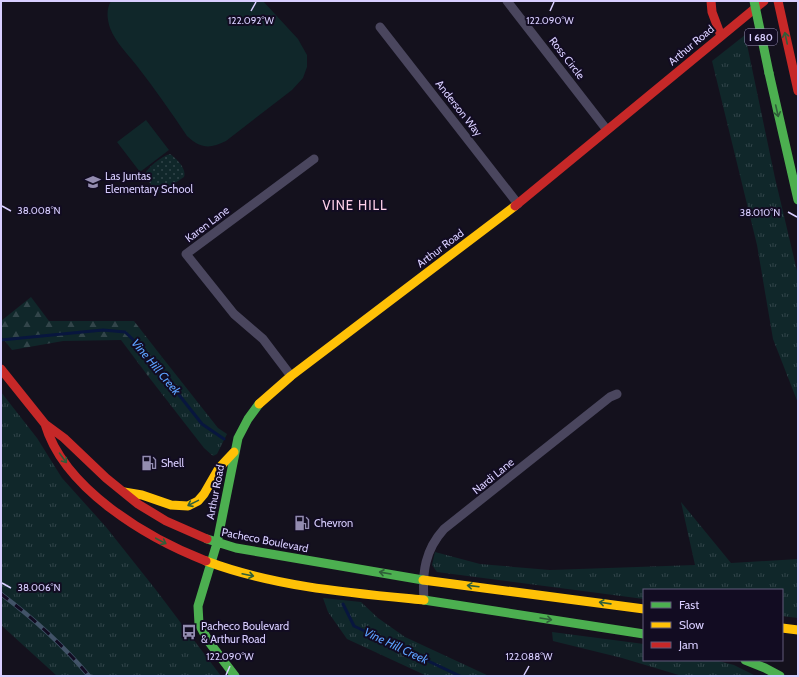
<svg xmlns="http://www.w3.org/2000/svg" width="799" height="677" font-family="Cabin,sans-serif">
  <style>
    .grass { fill: url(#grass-tufts) }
    .forest { fill: url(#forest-firs) }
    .park { fill: url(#park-dots) }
    .garden { fill: #10272a }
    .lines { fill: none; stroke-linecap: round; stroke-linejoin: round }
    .stream { stroke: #08163e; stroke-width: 3 }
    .street { stroke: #4a465e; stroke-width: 9 }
    .fast { stroke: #4caf50; stroke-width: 9 }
    .slow { stroke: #ffc107; stroke-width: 9 }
    .jam { stroke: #c62828; stroke-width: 9 }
    .rail-casing { stroke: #425368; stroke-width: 4.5 }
    .rail { stroke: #120c22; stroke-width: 3; stroke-dasharray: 9; stroke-linecap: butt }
    .fast-bridge { stroke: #4caf50; stroke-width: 9 }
    .oneway { stroke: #2f5e39 }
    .ticks { fill: none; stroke: #d8ceff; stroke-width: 1.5 }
    .labels { text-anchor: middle; stroke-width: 4; stroke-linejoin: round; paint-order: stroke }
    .shield { fill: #120c22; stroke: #9d94bd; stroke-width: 1 }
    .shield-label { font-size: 10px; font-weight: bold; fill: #d8ceff }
    .street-label { font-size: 11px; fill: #d8ceff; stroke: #120c22 }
    .poi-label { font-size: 11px; fill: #d8ceff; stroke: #120c22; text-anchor: start }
    .water-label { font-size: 12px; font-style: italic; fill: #5ca2ff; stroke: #120c22 }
    .quarter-label { font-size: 13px; letter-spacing: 1px; fill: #ffd0e9; stroke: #120c22 }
    .ticks-label { font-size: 10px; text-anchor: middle; fill: #d8ceff; stroke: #120c22; stroke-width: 4; stroke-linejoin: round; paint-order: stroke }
  </style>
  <defs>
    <pattern id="grass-tufts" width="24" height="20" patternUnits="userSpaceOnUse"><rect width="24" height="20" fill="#10272a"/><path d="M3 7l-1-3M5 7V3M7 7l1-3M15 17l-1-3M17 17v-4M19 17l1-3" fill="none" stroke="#32454a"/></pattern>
    <pattern id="forest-firs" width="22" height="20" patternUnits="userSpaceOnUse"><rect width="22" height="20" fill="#10272a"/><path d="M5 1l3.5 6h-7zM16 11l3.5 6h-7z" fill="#32454a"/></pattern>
    <pattern id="park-dots" width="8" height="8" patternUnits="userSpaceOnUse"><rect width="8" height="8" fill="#10272a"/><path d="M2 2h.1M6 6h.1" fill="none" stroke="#32454a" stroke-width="1.8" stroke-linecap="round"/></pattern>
  </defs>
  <rect width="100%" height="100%" fill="#14111d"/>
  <!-- grass -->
  <path class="grass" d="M745,35L775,178L798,275V403L773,339L757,245L712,61Z
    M162,357L218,428L227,434L217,454L213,456L204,448L148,376Z
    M1,392L37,438L62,478L106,527L156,590L221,676H57L1,625Z
    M681,502L731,563L798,559V618L782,616V590H644V599L437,572L432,565L435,552L480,564L550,570L695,565Z
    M323,598L361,602L378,618L405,637L489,676H427L347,639L328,612Z
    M552,632L644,644V660H715L734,665L756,676H682L622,658L553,641Z"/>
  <!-- forest -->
  <path class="forest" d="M31,297L49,321H134L162,357L148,376L121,340L63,341L12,350L1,336V321Z"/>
  <!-- park -->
  <path class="park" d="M170,154C176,158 187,169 184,177L160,193L155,190L144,175C148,167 162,156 170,154Z"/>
  <!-- garden -->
  <path class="garden" d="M111,1H263L298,39L307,55V67L303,78L292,90L226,141C210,149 201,149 187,136C171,112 154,88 137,66C127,53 116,43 110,28C107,18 106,10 111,1Z
    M146,120L169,150L140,172L117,142Z"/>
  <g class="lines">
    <!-- stream -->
    <path class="stream" d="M1,340L103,330L125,332L142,348L202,424L224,439
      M343,604L354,626L460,676"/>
    <!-- street -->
    <path class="street" d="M507,1L607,130
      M380,27L518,204
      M291,376L263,339L234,314L186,254L314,159
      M424,600C422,572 425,550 444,529L610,397L617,394"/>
    <!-- fast -->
    <path class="fast" d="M769,73L798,200
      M207,539L236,548L423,580
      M424,600L644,634
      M745,660L765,668L780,676
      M235,676L209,642L199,624L198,606L217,543L238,438L248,419L259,404"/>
    <!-- slow -->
    <path class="slow" d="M259,404L291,376L515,206
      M124,492L142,495L171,505L188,506L198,501L204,494L219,468L234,452
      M206,561C275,587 351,593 424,600
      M423,580L644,609
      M782,628L798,630"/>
    <!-- jam -->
    <path class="jam" d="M711,1L712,12L721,36
      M778,1L798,91
      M515,206L764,1
      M1,369L45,424L64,438L106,478L138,504L166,521L207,539
      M45,424C64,489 147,538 206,561"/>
    <!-- rail casing -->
    <g class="rail-casing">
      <path id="rail" d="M1,594C33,618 63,645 89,676"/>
    </g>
    <!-- rail -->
    <use href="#rail" class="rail"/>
    <!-- fast-bridge -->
    <path class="fast-bridge" d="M754,1L769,73"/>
  </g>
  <!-- one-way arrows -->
  <defs><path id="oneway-shaft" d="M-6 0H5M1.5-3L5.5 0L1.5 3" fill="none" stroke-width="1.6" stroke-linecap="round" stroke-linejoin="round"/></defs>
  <g class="oneway">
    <use href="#oneway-shaft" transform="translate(786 38) rotate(-102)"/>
    <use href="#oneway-shaft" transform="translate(777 111) rotate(77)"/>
    <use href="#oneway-shaft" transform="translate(63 458) rotate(54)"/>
    <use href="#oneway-shaft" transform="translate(193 503) rotate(154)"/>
    <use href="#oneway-shaft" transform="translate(161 541) rotate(28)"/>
    <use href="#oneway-shaft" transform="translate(385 573) rotate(-170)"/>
    <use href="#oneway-shaft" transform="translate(248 575) rotate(12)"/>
    <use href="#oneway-shaft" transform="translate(473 586) rotate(-173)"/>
    <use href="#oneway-shaft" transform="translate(605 603) rotate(-172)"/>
    <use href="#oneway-shaft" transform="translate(546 619) rotate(9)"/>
  </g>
  <!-- ticks -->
  <path class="ticks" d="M251,11L256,2M550,11L554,2M2,206L11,211M788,212L797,217M2,583L11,588M226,675L230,666M524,675L529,666"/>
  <!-- icons -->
  <defs>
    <g id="school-bare" transform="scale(1.2)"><path d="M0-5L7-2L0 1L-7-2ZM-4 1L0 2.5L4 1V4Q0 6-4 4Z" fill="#938cb0" stroke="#120c22" stroke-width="2.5" paint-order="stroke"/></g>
    <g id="fuel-bare" transform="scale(1.2)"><path d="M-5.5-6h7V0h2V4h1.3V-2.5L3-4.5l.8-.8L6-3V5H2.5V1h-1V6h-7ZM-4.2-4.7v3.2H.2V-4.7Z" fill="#938cb0" stroke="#120c22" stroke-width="2.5" paint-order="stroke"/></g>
    <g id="bus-bare" transform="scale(1.2)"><path d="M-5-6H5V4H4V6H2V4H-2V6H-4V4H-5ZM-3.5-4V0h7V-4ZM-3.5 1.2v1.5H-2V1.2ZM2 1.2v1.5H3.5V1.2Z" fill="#938cb0" stroke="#120c22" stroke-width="2.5" paint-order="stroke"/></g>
  </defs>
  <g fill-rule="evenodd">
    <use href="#school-bare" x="93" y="182"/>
    <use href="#fuel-bare" x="149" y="463"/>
    <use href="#fuel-bare" x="302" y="523"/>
    <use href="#bus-bare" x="189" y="632"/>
  </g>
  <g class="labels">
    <!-- shield labels -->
    <rect class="shield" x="745" y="29" width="32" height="16" rx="3"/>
    <g class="shield-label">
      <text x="761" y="41">I 680</text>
    </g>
    <!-- street labels -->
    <g class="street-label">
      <text transform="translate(691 45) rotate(-40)" y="4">Arthur Road</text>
      <text transform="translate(567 58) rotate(52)" y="4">Ross Circle</text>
      <text transform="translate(459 108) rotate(52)" y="4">Anderson Way</text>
      <text transform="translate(207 224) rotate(-37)" y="4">Karen Lane</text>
      <text transform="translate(440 248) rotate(-37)" y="4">Arthur Road</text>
      <text transform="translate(493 476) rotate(-39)" y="4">Nardi Lane</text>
      <text transform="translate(215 492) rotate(-79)" y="4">Arthur Road</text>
      <text transform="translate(265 540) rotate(11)" y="4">Pacheco Boulevard</text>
    </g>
    <!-- poi labels -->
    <g class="poi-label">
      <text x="105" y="180">Las Juntas<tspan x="105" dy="13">Elementary School</tspan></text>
      <text x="161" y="467">Shell</text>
      <text x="314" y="527">Chevron</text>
      <text x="201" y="630">Pacheco Boulevard<tspan x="201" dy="13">&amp; Arthur Road</tspan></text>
    </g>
    <!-- water labels -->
    <g class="water-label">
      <text transform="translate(156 367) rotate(50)" y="4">Vine Hill Creek</text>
      <text transform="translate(396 646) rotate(25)" y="4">Vine Hill Creek</text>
    </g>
    <!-- quarter labels -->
    <g class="quarter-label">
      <text x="355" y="210">VINE HILL</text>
    </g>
  </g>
  <g class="ticks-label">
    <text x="251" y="24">122.092°W</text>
    <text x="550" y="24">122.090°W</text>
    <text x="39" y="214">38.008°N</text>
    <text x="760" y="216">38.010°N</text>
    <text x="39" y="591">38.006°N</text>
    <text x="230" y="660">122.090°W</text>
    <text x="529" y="660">122.088°W</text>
  </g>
  <!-- border -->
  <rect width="799" height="677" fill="none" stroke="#d8ceff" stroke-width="4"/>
  <!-- legend -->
  <rect x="643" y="589" width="140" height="72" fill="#120c22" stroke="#615a7a"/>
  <rect x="651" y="602" width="20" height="6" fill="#4caf50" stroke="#615a7a"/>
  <text x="679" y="609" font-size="12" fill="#d8ceff">Fast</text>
  <rect x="651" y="622" width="20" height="6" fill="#ffc107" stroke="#615a7a"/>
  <text x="679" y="629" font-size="12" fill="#d8ceff">Slow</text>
  <rect x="651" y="642" width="20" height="6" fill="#c62828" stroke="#615a7a"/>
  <text x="679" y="649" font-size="12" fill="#d8ceff">Jam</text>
</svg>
